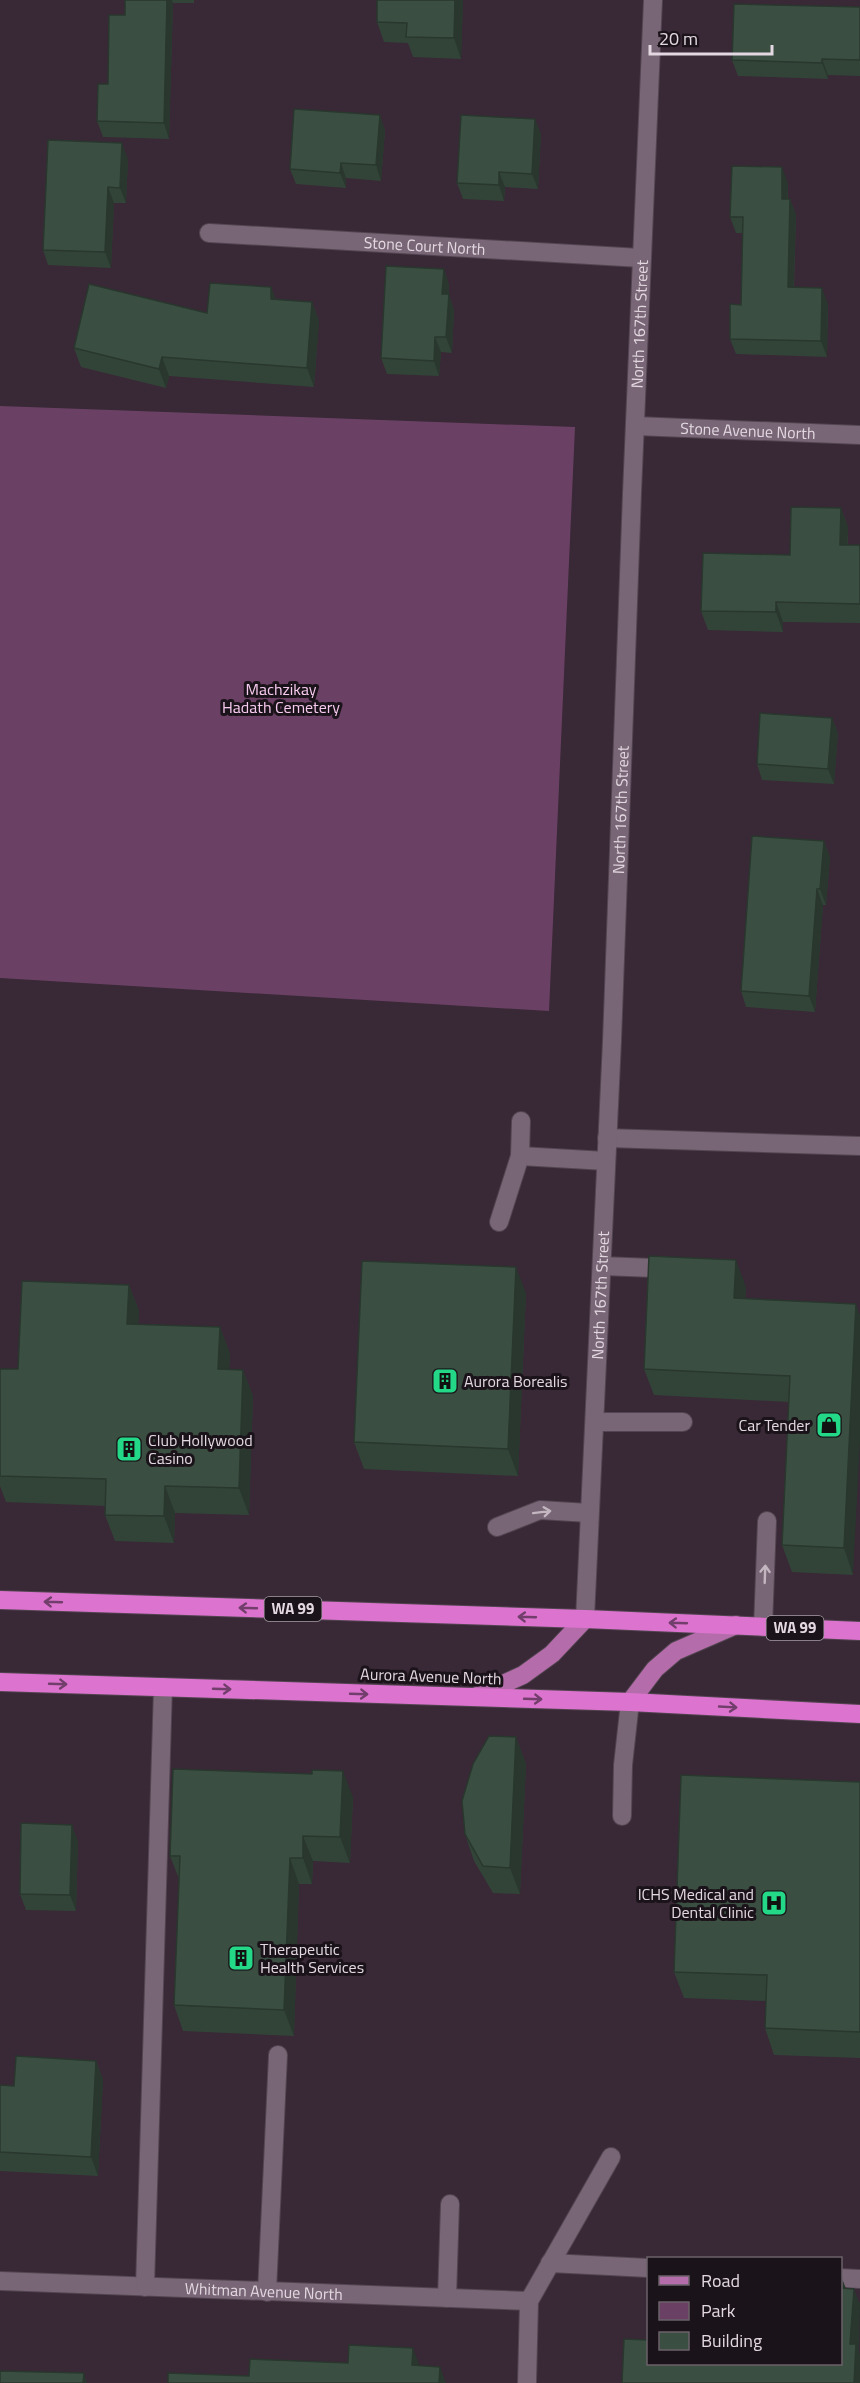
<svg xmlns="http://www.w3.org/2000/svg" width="860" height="2383" font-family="'Titillium Web',sans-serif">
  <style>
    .green { fill: #6a4164 }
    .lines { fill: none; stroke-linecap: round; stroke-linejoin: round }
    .minor-casing { stroke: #524450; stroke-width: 20 }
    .major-casing { stroke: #524450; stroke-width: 20 }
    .highway-casing { stroke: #524450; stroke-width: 20 }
    .minor { stroke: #786575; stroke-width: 18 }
    .major { stroke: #b46daa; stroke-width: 18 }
    .highway { stroke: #dc73ce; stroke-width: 18 }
    .wall { fill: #324438 }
    .shaded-wall { fill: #29372e }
    .building { fill: #3a4f41; stroke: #29372e; stroke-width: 1.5 }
    .oneway { stroke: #c3b6c1 }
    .oneway2 { stroke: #723e6b }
    .labels { text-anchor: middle; stroke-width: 6; stroke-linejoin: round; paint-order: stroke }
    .shield { fill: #1b131a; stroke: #a79da5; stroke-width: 1.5 }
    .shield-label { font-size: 15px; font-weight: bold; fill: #e3d8e1 }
    .street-label { font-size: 16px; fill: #e3d8e1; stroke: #1b131a }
    .park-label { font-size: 16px; fill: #f7caef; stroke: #1b131a }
    .poi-label { font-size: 16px; fill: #e3d8e1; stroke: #1b131a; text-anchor: start }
  </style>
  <rect width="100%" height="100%" fill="#392836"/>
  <!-- green -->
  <path class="green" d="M0,406L575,427L549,1011L0,978Z"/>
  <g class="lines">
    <!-- minor casing -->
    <g class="minor-casing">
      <g id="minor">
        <path id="s1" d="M209,233L641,258"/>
        <path id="s2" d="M636,426L860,435"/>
        <path d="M607,1138L860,1146"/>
        <path d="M520,1156L606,1161"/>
        <path d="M499,1222L520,1156L521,1121"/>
        <path d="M602,1266L654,1268"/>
        <path d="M595,1422H683"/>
        <path d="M497,1527L540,1510L589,1513"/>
        <path id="s3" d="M585,1619L612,1041L632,493L653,0"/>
        <path d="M763,1627L767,1521"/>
        <path d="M622,1816L623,1765L630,1702"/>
        <path d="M550,2263L648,2268"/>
        <path d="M840,2278L860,2279"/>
        <path id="s4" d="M0,2281L529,2301"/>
        <path d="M145,2287L163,1687"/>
        <path d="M267,2292L278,2055"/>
        <path d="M447,2298L450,2204"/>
        <path d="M527,2383L529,2301L611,2157"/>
      </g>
    </g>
    <!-- major casing -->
    <g class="major-casing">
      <path id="major" d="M475,1697L523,1675L552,1654L585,1619
        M630,1702L655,1669L676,1651L736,1625"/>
    </g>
    <!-- highway casing -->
    <g class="highway-casing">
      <path id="highway" d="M0,1600L585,1619L860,1631
        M0,1682L630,1702L860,1714"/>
    </g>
    <!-- minor -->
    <use href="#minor" class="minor"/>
    <!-- major -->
    <use href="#major" class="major"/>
    <!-- highway -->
    <use href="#highway" class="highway"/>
  </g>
  <!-- wall -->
  <path class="wall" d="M126,0H194V3H173L169,139L103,137L97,121L108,84L125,15Z
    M377,0H463L461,59L413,57L408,43L384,42L377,22Z
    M860,7V76L828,75V79L738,76L732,60Z
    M380,115L385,131L381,181L346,178V188L296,184L290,169Z
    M541,134L538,189L505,187L504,201L463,199L457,183Z
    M128,159L126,203H114L111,268L48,265L43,250Z
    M788,183V199H790L796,215L794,288L828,304L827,357L736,354L730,339L741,305L743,233H736L730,217Z
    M444,269L449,285V295L454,310L452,353L441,352L439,376L387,374L381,358Z
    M271,287L276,300L312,302L319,321L314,387L169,376L166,388L81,367L74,348L207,313Z
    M841,508L848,527V545H860V623L783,622V632L708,630L701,611L790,555Z
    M832,718L838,733L834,784L762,780L757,764Z
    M824,841L830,857L826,905H823L815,1012L746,1007L741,991Z
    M129,1285L139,1311L138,1324L220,1327L230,1354L229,1369L243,1370L253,1396L249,1515L175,1513L174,1543L115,1541L105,1515L106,1506L6,1502L0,1486V1369H18Z
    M746,1287L745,1298L856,1304L853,1575L792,1572L782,1545L789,1402L654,1395L644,1369Z
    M526,1293L518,1476L364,1469L354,1442Z
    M516,1737L526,1764L520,1894L493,1893L474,1861L465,1834Z
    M860,1782V2058L774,2055L765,2028L766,2001L684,1998L674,1972Z
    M353,1797L350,1863L313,1861L312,1884H299L294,2036L183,2031L174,2005L179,1879L170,1856Z
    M78,1841L76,1911L26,1910L20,1894Z
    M96,2061L103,2080L98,2176L0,2171V2085L14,2086Z"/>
  <!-- shaded-wall -->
  <path class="shaded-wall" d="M167,0H172L173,3L169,139L164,123Z
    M455,0H463L461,59L454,38Z
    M822,59L828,75V79L822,63Z
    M380,115L385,131L381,181L376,165Z
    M535,119L541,134L538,189L532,174Z
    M122,143L128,159L126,203L120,188Z
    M341,163L346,178V188L340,173Z
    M782,167L788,183L787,215L782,199Z
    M499,172L505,187L504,201L499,185Z
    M108,187L114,203L111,268L105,252Z
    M790,199L796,215L793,303L788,287Z
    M444,269L449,285V295L454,310L452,353L446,337L442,294Z
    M271,287L278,306L271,299Z
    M822,288L828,304L827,357L821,341Z
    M312,302L319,321L314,387L307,368Z
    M435,337L441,352L439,376L434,361Z
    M162,357L169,376L166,388L159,369Z
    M841,508L848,527L847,564L840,545Z
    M776,602L783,622V632L776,612Z
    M832,718L838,733L834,784L828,769Z
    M824,841L830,857L826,905L820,889Z
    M817,889L823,905L815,1012L809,996Z
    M736,1260L746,1287L744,1324L734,1298Z
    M516,1267L526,1293L518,1476L508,1449Z
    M129,1285L139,1311L137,1351L127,1324Z
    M856,1304L860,1315V1441L853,1575L844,1548Z
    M220,1327L230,1354L228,1395L218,1369Z
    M243,1370L253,1396L249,1515L239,1488Z
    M165,1486L175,1513L174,1543L164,1516Z
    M516,1737L526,1764L520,1894L510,1868Z
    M343,1771L353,1797L350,1863L340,1837Z
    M72,1825L78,1841L76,1911L70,1895Z
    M303,1836L313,1861L312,1884L303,1858Z
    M290,1858L299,1884L294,2036L284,2010Z
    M96,2061L103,2080L98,2176L91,2157Z
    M841,2276L849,2296L840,2289Z
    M854,2289L860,2304L859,2351L860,2355V2383H854L850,2344Z
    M413,2348L420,2367L412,2365Z
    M440,2367L446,2383H439Z
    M84,2373L87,2383H83Z"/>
  <!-- building -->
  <path class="building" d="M125,0H167L164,123L97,121L98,84H108L109,15H125Z
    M377,0H455L454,38L406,37L407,23L377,22Z
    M734,4L860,7V60L822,59V63L732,60Z
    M294,109L380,115L376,165L341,163L340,173L290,169Z
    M461,115L535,119L532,174L499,172V185L457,183Z
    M48,140L122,143L120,188L108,187L105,252L43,250Z
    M732,166L782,167V199H790L788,287L822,288L821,341L730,339V304L741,305L743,217H730Z
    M386,266L444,269L442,294H449L446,337H435L434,361L381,358Z
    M210,283L271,287V299L312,302L307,368L162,357L159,369L74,348L89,284L207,313Z
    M791,507L841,508L840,545H860V604L776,602V612L701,611L703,553L790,555Z
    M760,713L832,718L828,769L757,764Z
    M752,836L824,841L820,889H817L809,996L741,991Z
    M649,1256L736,1260L734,1298L856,1304L844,1548L782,1545L790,1376L644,1369Z
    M362,1261L516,1267L508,1449L354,1442Z
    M22,1281L129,1285L127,1324L220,1327L218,1369L243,1370L239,1488L165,1486L164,1516L105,1515L106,1479L0,1476V1369H18Z
    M489,1736L516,1737L510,1868L483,1866L465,1834L462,1801L473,1764Z
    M173,1769L312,1774V1770L343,1771L340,1837L303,1836V1858H290L284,2010L174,2005L180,1856H170Z
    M681,1775L860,1782V2032L765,2028L767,1975L674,1972Z
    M21,1823L72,1825L70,1895L20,1894Z
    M16,2056L96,2061L91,2157L0,2152V2085L14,2086Z
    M840,2288L854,2289L850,2344H856L854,2383H622L624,2339L648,2340V2364H840Z
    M349,2345L413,2348L412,2365L440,2367L439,2383H168V2373L249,2376L250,2359L348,2363Z
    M0,2371L84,2373L83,2383H0Z"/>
  <!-- one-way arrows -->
  <defs><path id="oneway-shaft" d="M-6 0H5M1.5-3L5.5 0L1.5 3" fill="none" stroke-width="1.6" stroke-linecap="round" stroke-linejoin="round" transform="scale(1.5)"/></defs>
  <g class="oneway">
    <use href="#oneway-shaft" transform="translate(542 1512) rotate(-7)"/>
    <use href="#oneway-shaft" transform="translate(765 1574) rotate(-88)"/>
  </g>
  <g class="oneway2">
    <use href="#oneway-shaft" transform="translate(53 1602) rotate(-178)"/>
    <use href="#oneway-shaft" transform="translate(248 1608) rotate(-178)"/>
    <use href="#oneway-shaft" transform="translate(527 1617) rotate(-178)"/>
    <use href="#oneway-shaft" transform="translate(678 1623) rotate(-178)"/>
    <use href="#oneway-shaft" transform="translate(58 1684) rotate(2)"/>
    <use href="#oneway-shaft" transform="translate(222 1689) rotate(2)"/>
    <use href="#oneway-shaft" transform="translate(359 1694) rotate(2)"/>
    <use href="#oneway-shaft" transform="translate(533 1699) rotate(2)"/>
    <use href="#oneway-shaft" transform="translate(728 1707) rotate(3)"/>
  </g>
  <!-- icons -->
  <defs>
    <g id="building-square" transform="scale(1.35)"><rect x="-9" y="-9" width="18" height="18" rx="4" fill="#23d886" stroke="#1b131a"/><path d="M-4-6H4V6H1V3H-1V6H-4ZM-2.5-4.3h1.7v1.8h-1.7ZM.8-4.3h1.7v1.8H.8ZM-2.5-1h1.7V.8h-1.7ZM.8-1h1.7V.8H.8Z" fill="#111"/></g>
    <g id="shop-square" transform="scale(1.35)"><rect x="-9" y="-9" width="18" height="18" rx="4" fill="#23d886" stroke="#1b131a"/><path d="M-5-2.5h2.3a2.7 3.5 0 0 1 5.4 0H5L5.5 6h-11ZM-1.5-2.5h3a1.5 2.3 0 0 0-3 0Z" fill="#111"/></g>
    <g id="hospital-square" transform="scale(1.35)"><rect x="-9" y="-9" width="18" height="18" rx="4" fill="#23d886" stroke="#1b131a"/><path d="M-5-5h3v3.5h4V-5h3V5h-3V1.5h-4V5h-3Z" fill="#111"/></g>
  </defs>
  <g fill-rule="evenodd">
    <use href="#building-square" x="445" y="1381"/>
    <use href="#shop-square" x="829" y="1425"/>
    <use href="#building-square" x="129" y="1449"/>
    <use href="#hospital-square" x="774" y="1903"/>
    <use href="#building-square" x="241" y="1958"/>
  </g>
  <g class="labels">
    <!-- shield labels -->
    <g class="shield">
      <rect x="264.5" y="1597" width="57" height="24" rx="4.5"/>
      <rect x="766.5" y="1616" width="57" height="24" rx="4.5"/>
    </g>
    <g class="shield-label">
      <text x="293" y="1614">WA 99</text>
      <text x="795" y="1633">WA 99</text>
    </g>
    <!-- street labels -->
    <g class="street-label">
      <text dy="6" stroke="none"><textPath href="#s1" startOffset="216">Stone Court North</textPath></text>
      <text dy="6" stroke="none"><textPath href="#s3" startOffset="1296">North 167th Street</textPath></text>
      <text dy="6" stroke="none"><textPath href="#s2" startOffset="112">Stone Avenue North</textPath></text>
      <text dy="6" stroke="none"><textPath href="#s3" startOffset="810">North 167th Street</textPath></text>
      <text dy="6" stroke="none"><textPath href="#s3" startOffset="324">North 167th Street</textPath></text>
      <text transform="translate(431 1676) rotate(2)" y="6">Aurora Avenue North</text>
      <text dy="6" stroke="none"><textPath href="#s4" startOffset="264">Whitman Avenue North</textPath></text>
    </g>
    <!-- park labels -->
    <g class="park-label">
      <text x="281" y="695">Machzikay<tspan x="281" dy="18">Hadath Cemetery</tspan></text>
    </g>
    <!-- poi labels -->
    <g class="poi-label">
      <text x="464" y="1387">Aurora Borealis</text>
      <text x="810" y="1431" text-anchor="end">Car Tender</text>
      <text x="148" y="1446">Club Hollywood<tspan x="148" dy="18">Casino</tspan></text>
      <text x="754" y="1900" text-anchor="end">ICHS Medical and<tspan x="754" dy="18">Dental Clinic</tspan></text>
      <text x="260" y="1955">Therapeutic<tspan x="260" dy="18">Health Services</tspan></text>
    </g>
  </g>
  <!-- legend -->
  <rect x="647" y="2257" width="195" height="108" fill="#1b131a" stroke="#6b626a" stroke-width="1.5"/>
  <rect x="659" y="2276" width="30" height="9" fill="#b46daa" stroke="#6b626a" stroke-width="1.5"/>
  <text x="701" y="2287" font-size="18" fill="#e3d8e1">Road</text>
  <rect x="659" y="2302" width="30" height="18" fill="#6a4164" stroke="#6b626a" stroke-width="1.5"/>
  <text x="701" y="2317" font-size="18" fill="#e3d8e1">Park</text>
  <rect x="659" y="2332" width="30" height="18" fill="#3a4f41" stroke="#6b626a" stroke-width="1.5"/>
  <text x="701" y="2347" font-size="18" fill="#e3d8e1">Building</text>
  <!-- scale -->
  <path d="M650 45v9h122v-9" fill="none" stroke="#e3d8e1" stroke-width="3"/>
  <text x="659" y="45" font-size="18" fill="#e3d8e1" stroke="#1b131a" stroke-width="4.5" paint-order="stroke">20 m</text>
</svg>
